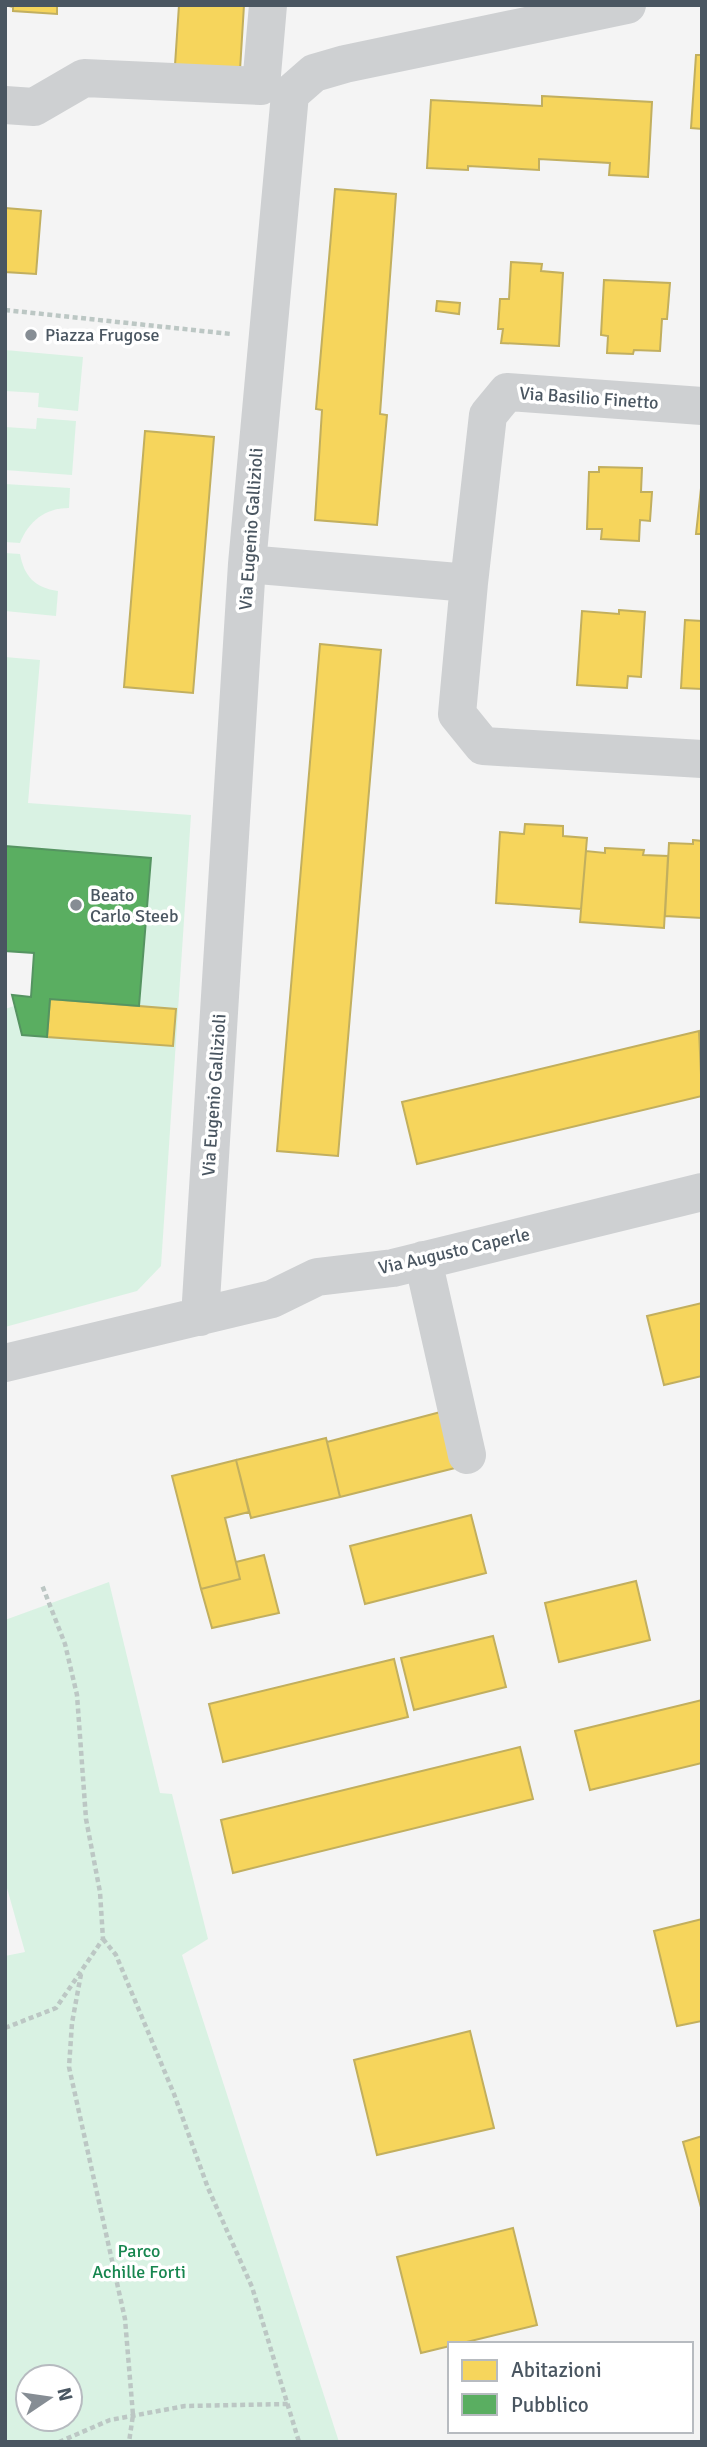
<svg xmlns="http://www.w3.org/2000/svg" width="707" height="2447" font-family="Signika,sans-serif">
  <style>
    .green { fill: #d9f2e3; fill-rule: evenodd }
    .homes { fill: #f6d55c; stroke: #c2af5e; stroke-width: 2 }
    .public { fill: #5aae61; stroke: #559461; stroke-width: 2 }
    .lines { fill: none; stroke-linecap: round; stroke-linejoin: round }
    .path { stroke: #bcc7c4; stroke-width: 4.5; stroke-dasharray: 5 3.5; stroke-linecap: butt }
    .minor { stroke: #ced0d2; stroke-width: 38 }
    .poi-dot { fill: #868d94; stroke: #fff; stroke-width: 2.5 }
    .labels { text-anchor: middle; stroke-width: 7; stroke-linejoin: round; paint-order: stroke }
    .poi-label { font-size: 18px; fill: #4a5661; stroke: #fff; text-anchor: start }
    .street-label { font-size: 18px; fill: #4a5661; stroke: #fff }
    .park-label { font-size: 18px; fill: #17864f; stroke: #fff }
  </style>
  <rect width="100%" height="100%" fill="#f4f4f4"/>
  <!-- green -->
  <path class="green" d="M5,350L83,357L78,411L38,407L39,393L5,391Z
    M37,418L76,421L72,475L5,470V427L36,429Z
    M5,484L70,488L69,508C45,508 29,521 20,543L5,542Z
    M5,553L20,554C24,576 35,588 58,591L56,616L5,611Z
    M5,657L40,660L28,803L191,815L161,1266L137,1291L5,1327V1009L14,1006L22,1035L172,1046L175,1009L139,1006L151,859L5,846Z
    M109,1582L160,1793L172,1794L208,1939L182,1955L339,2442H5V1956L25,1952L5,1881V1620ZM70,2377V2419H28V2377Z"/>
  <!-- homes -->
  <path class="homes" d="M5,5H57V14L13,11V7Z
    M179,5H244L240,70L175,65Z
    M696,55H702V129L691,128Z
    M542,96L652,102L648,177L609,175L610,163L539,159V170L468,166V170L427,168L431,100L542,106Z
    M335,189L396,194L380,414L387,415L377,525L315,520L322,410L316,409Z
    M5,208L41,211L36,274L5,272Z
    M511,262L542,264L541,271L563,273L559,346L501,343L503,329H498L500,299H509Z
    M604,280L670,283L667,319H662L660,351L634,350L633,354L607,353L608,336L601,335Z
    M437,301L460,303L459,314L436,311Z
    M145,431L214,437L193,693L124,687Z
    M599,467L642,468L641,492H652L650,521L640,520L639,541L601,539L602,529H587L589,472H599Z
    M702,479V548V534H696Z
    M619,610L645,612L641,677L628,676L627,688L577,685L582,611L619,614Z
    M685,620L702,621V689L681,688Z
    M320,644L381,650L338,1156L277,1151Z
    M525,824L563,826V836L587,838L581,909L496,903L500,832L524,834Z
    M693,840L702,841V918L665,916L669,843L693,844Z
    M605,848L644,850L643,855L668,856L664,928L580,922L586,851L605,853Z
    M50,999L176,1009L173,1046L47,1037Z
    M699,1031L702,1096L417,1164L402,1102Z
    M702,1303V1376L664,1385L647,1316Z
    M448,1410L463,1466L340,1497L327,1442Z
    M326,1438L340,1497L251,1518L236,1460Z
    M236,1460L249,1512L225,1518L240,1579L201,1589L172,1476Z
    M471,1515L486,1573L365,1604L350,1546Z
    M264,1555L279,1613L212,1628L201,1589L240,1579L236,1562Z
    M636,1581L650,1640L559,1662L545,1603Z
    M493,1636L506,1687L414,1710L401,1658Z
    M394,1659L408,1717L223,1762L209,1704Z
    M702,1700V1763L590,1790L575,1731Z
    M520,1747L533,1799L233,1873L221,1820Z
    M702,1919V2021L677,2026L654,1931Z
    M470,2031L494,2128L377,2155L354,2060Z
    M702,2136V2211L683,2142Z
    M513,2228L537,2325L421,2353L397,2257Z"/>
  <!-- public -->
  <path class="public" d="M5,846L151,858L139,1006L50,999L47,1037L22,1035L12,995L31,997L34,953L5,951Z"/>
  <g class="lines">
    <!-- path -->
    <path class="path" d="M5,310L231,334
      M103,1939L116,1955L174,2094L208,2188L252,2287L299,2442
      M81,1974L72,2023L69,2067L125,2319L133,2415L129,2442
      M5,2028L56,2008L103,1939L100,1892L86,1819L77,1695L65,1644L42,1585
      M59,2442L110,2420L185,2406L288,2404"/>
    <!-- minor -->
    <path class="minor" d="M5,105L34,107L84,78L261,86L268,5
      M247,564L469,583L488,415L507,392L702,406
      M469,583L457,714L483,746L702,759
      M423,1260L467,1455
      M200,1317L247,564L290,94L314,73L345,64L627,5
      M5,1363L272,1299L317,1277L393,1268L702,1192"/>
  </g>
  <!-- markers -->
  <g class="poi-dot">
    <circle cx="31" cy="335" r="7"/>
    <circle cx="76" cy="905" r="7"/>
  </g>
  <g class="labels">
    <!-- poi labels -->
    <g class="poi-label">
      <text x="45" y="341">Piazza Frugose</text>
      <text x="90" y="901">Beato<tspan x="90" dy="21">Carlo Steeb</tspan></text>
    </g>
    <!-- street labels -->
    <g class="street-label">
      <text transform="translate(589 398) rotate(4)" y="6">Via Basilio Finetto</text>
      <text transform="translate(251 529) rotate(-86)" y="6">Via Eugenio Gallizioli</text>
      <text transform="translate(214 1095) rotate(-86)" y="6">Via Eugenio Gallizioli</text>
      <text transform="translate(454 1251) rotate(-13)" y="6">Via Augusto Caperle</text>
    </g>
    <!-- park labels -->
    <g class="park-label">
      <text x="139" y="2257">Parco<tspan x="139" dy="21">Achille Forti</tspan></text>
    </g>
  </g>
  <!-- border -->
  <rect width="707" height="2447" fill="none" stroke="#4a5661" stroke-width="14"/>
  <!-- legend -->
  <rect x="448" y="2342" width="245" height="91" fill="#ffffff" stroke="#b7bbc0" stroke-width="2"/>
  <rect x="462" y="2360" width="35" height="21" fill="#f6d55c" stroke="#b7bbc0" stroke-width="2"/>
  <text x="511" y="2377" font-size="21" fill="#4a5661">Abitazioni</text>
  <rect x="462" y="2394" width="35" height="21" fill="#5aae61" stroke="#b7bbc0" stroke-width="2"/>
  <text x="511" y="2412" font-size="21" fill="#4a5661">Pubblico</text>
  <!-- north arrow -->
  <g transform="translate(49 2398) rotate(77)"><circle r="33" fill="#ffffff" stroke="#b7bbc0" stroke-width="2"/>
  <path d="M0-5L12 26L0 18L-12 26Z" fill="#868d94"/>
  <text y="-10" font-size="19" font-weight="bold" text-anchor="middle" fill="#4a5661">N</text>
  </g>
</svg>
